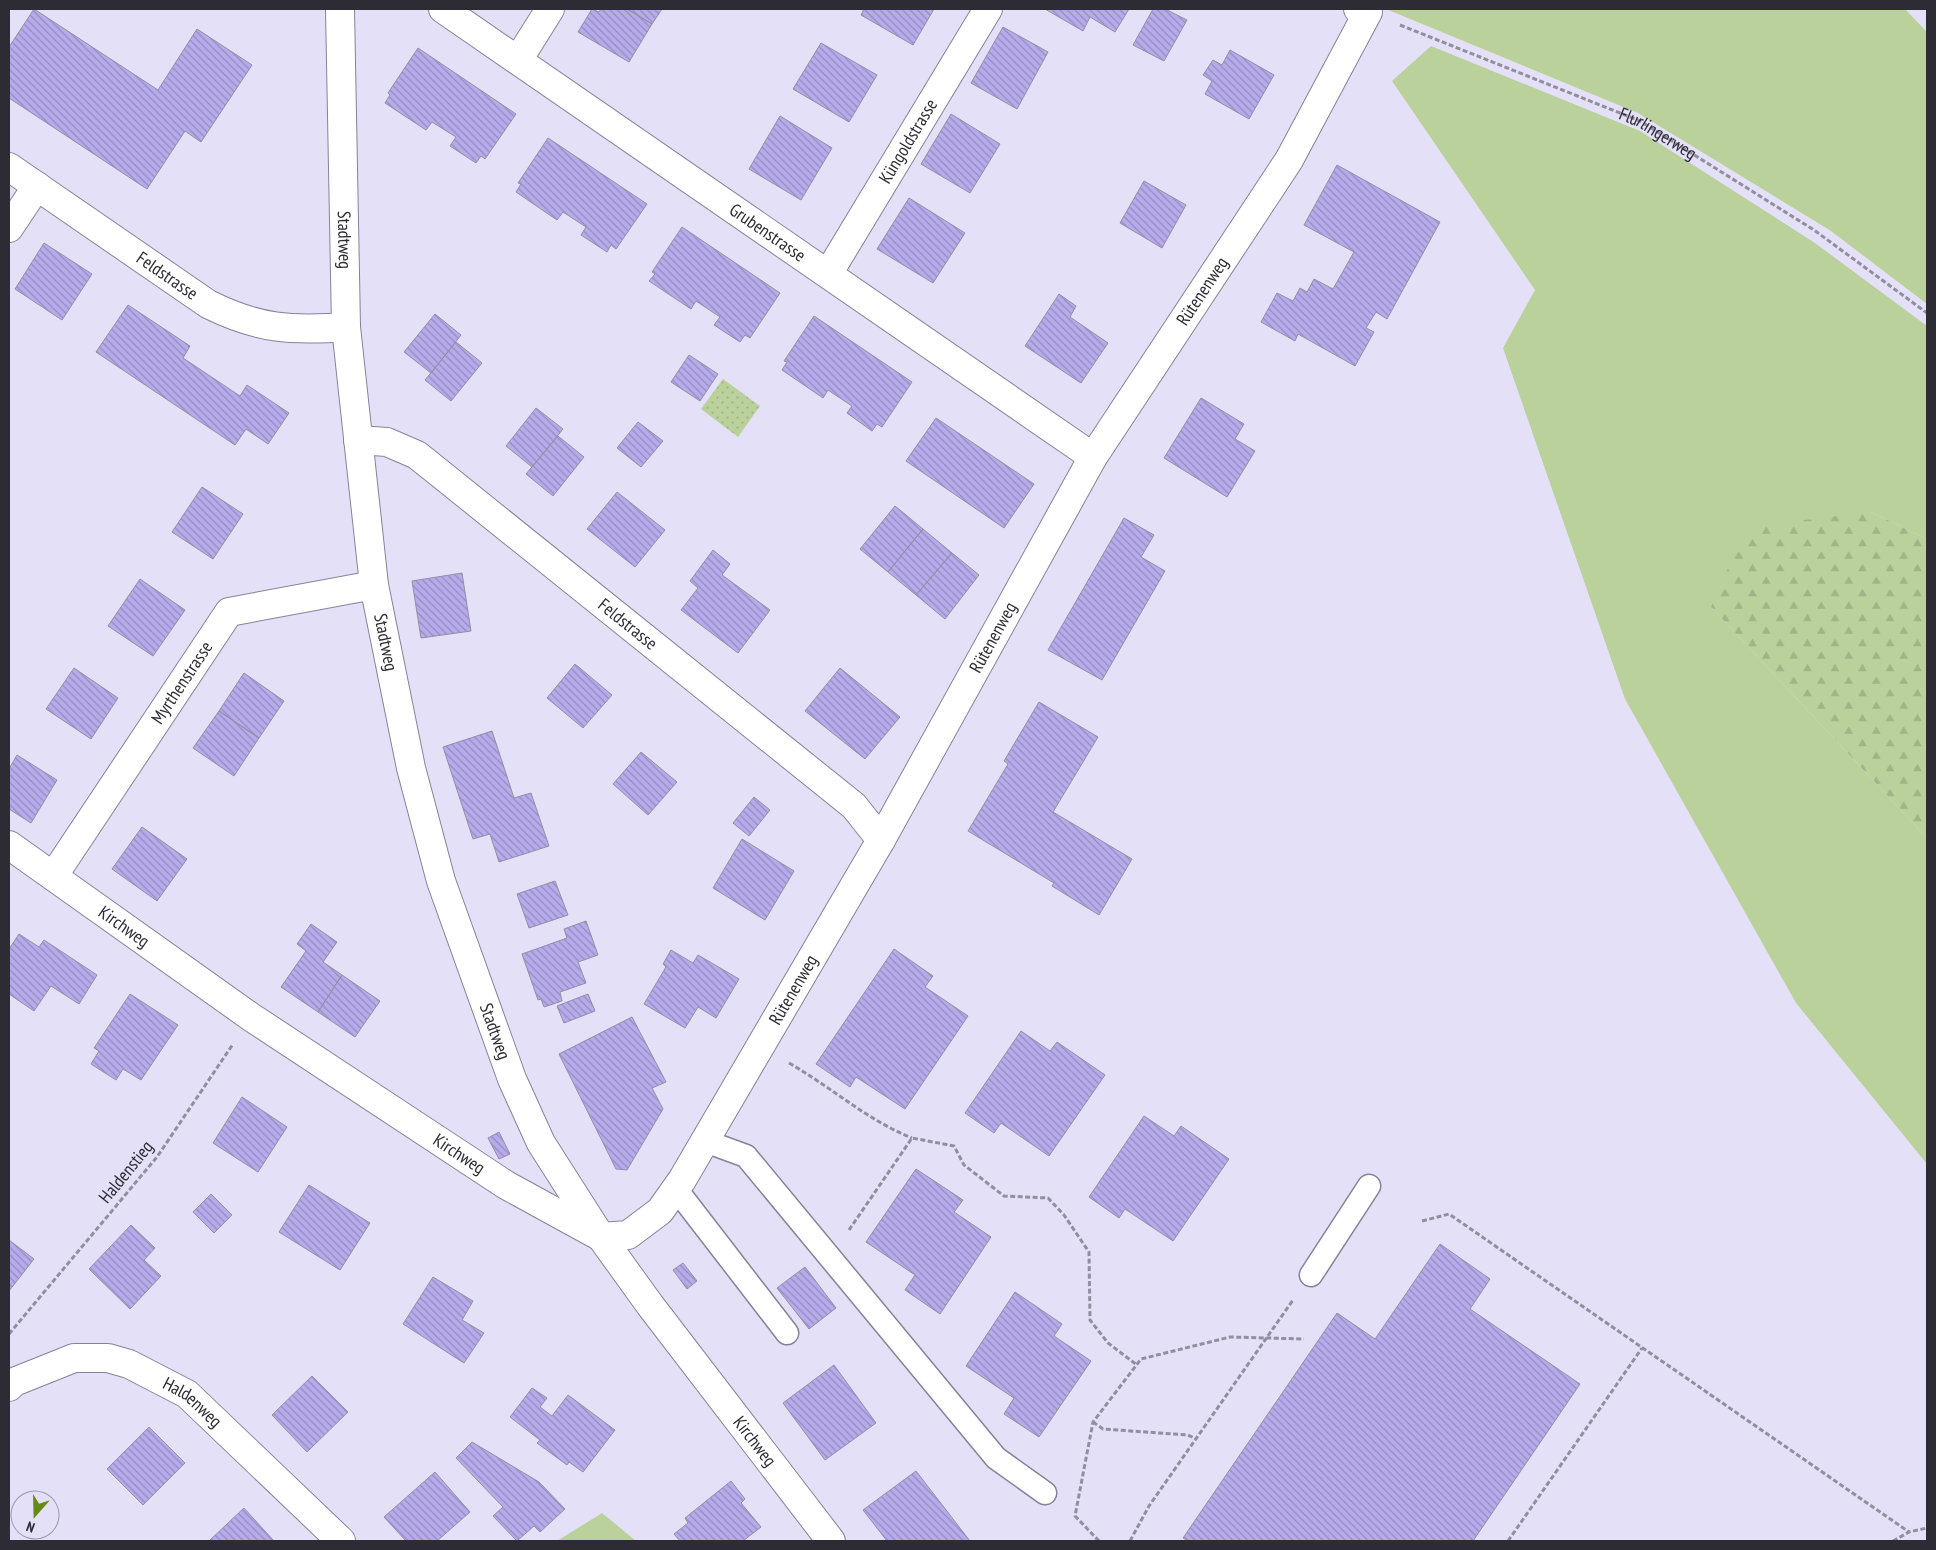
<svg xmlns="http://www.w3.org/2000/svg" width="1936" height="1550" font-family="'PT Sans Narrow',sans-serif">
  <style>
    .grass { fill: #bad19b }
    .forest { fill: url(#forest-firs) }
    .park { fill: url(#park-dots) }
    .building { fill: url(#building-back-hatch); stroke: #928fa4 }
    .lines { fill: none; stroke-linecap: round; stroke-linejoin: round }
    .service-casing { stroke: #868398; stroke-width: 25 }
    .minor-casing { stroke: #868398; stroke-width: 30 }
    .tertiary-casing { stroke: #868398; stroke-width: 30 }
    .path { stroke: #918f9f; stroke-width: 3; stroke-dasharray: 5 2.5; stroke-linecap: butt }
    .service { stroke: #fff; stroke-width: 22 }
    .minor { stroke: #fff; stroke-width: 28 }
    .tertiary { stroke: #fff; stroke-width: 28 }
    .labels { text-anchor: middle; stroke-width: 4.5; stroke-linejoin: round; paint-order: stroke }
    .street-label { font-size: 18px; fill: #2d2c35; stroke: #e4e0f7 }
  </style>
  <defs>
    <pattern id="forest-firs" width="22" height="20" patternUnits="userSpaceOnUse" patternTransform="scale(1.25)"><rect width="22" height="20" fill="#bad19b"/><path d="M5 1l3.5 6h-7zM16 11l3.5 6h-7z" fill="#a0b486"/></pattern>
    <pattern id="park-dots" width="8" height="8" patternUnits="userSpaceOnUse" patternTransform="scale(1.25)"><rect width="8" height="8" fill="#bad19b"/><path d="M2 2h.1M6 6h.1" fill="none" stroke="#a0b486" stroke-width="1.8" stroke-linecap="round"/></pattern>
    <pattern id="building-back-hatch" width="6" height="6" patternUnits="userSpaceOnUse" patternTransform="scale(1.25)"><rect width="6" height="6" fill="#b8abec"/><path d="M-1 5l2 2M0 0l6 6M5-1l2 2" fill="none" stroke="#968bc0"/></pattern>
  </defs>
  <rect width="100%" height="100%" fill="#e4e0f7"/>
  <!-- grass -->
  <path class="grass" d="M1386,9H1905L1927,32V304L1831,231L1638,113Z
    M1431,46L1640,131L1815,243L1927,326V539L1871,512L1711,607L1927,838V1164L1796,1003L1625,699L1503,348L1535,290L1392,81Z
    M602,1513L636,1541H557Z"/>
  <!-- forest -->
  <path class="forest" d="M1871,512L1927,539V838L1711,607L1746,527Z"/>
  <!-- park -->
  <path class="park" d="M723,379L760,406L738,437L701,409Z"/>
  <!-- building -->
  <path class="building" d="M34,9L158,90L197,29L252,65L201,142L185,131L147,189L9,98V47Z
    M592,9L599,12L601,9H627L652,24L629,62L578,32Z
    M627,9H662L652,24Z
    M864,9H934L913,45L861,15Z
    M1045,9H1129L1115,32L1090,17L1083,31Z
    M1153,9H1165L1187,20L1164,61L1133,45Z
    M1003,27L1048,52L1017,109L971,83Z
    M821,43L877,75L849,122L793,89Z
    M418,48L516,114L485,159L481,156L476,163L450,146L456,137L432,122L426,130L385,103L390,95L388,93Z
    M1230,50L1274,75L1249,119L1205,94L1212,81L1203,75L1213,60L1222,65Z
    M951,114L1000,144L970,193L921,164Z
    M780,116L832,148L801,200L749,169Z
    M548,138L647,204L616,249L611,245L607,252L581,235L586,227L563,212L557,220L516,192L521,184L518,183Z
    M1337,165L1440,222L1387,319L1376,312L1366,328L1374,332L1355,366L1298,334L1295,341L1261,322L1277,293L1293,301L1300,288L1307,292L1314,279L1333,289L1354,252L1304,225Z
    M1144,181L1186,205L1162,248L1120,223Z
    M909,198L965,233L933,283L877,249Z
    M682,227L780,293L750,338L745,335L740,342L714,325L720,317L696,301L691,309L649,281L655,274L652,272Z
    M44,243L92,274L62,320L15,289Z
    M1059,294L1076,306L1070,317L1108,343L1081,383L1025,346Z
    M128,305L190,346L183,358L240,396L247,385L289,413L268,444L246,429L235,445L96,352Z
    M435,314L461,335L431,373L404,352Z
    M814,316L912,382L882,427L877,424L872,431L847,413L852,406L828,390L823,398L782,370L787,362L784,361Z
    M456,342L482,363L451,401L425,380Z
    M689,355L718,374L700,401L671,382Z
    M1201,398L1244,424L1235,439L1255,451L1227,497L1164,458Z
    M536,408L563,429L532,467L506,446Z
    M936,418L1034,484L1004,528L906,461Z
    M638,422L663,441L641,467L617,448Z
    M558,436L584,457L553,496L526,474Z
    M202,487L243,514L213,559L172,532Z
    M617,492L665,530L635,567L587,529Z
    M895,506L923,529L888,572L860,549Z
    M1124,518L1154,535L1141,557L1165,571L1102,680L1048,650Z
    M923,529L952,553L916,595L888,572Z
    M713,550L730,564L722,575L770,610L738,653L681,610L698,588L690,581Z
    M952,553L979,575L945,619L916,595Z
    M462,573L471,631L421,638L412,581Z
    M140,579L185,610L153,656L108,626Z
    M575,664L612,695L583,728L547,698Z
    M74,668L118,698L91,739L46,709Z
    M840,668L900,717L865,759L805,711Z
    M244,673L284,701L259,738L219,711Z
    M1039,702L1098,737L1053,812L1132,859L1099,915L1052,886L1054,883L968,831L1008,764L1004,761Z
    M219,711L259,738L234,776L193,748Z
    M492,731L514,798L531,793L549,846L499,862L490,834L473,839L443,747Z
    M641,752L677,782L648,815L613,784Z
    M17,755L57,780L31,823L9,809V769Z
    M754,797L770,810L749,836L733,823Z
    M142,827L187,859L157,901L112,869Z
    M742,839L794,871L765,920L713,888Z
    M555,881L568,915L529,928L517,894Z
    M586,921L598,955L578,962L586,983L560,992L562,1001L544,1007L541,999L538,1000L522,954L567,938L564,929Z
    M311,924L337,942L323,962L342,975L318,1012L281,987L306,951L297,944Z
    M19,934L39,947L44,940L97,975L79,1004L51,986L34,1011L9,994V949Z
    M894,949L933,976L925,987L968,1016L905,1109L856,1077L850,1087L816,1064Z
    M671,950L693,963L698,955L739,979L716,1018L698,1007L685,1028L644,1004L666,967L663,964Z
    M342,975L380,1001L355,1037L318,1012Z
    M130,994L178,1025L141,1080L123,1069L116,1080L91,1064L99,1051L94,1048Z
    M588,994L595,1011L564,1023L557,1006Z
    M632,1017L666,1082L652,1088L663,1109L627,1170L616,1169L559,1054Z
    M1021,1031L1050,1051L1057,1042L1105,1075L1049,1156L1001,1123L994,1133L965,1113Z
    M242,1097L287,1127L258,1172L213,1143Z
    M1144,1116L1174,1136L1181,1126L1229,1159L1173,1241L1125,1209L1119,1218L1089,1197Z
    M499,1132L510,1154L499,1159L488,1138Z
    M916,1169L963,1200L954,1212L991,1237L940,1314L905,1290L915,1275L866,1242Z
    M309,1185L370,1223L340,1270L279,1232Z
    M211,1194L232,1215L214,1233L193,1212Z
    M131,1225L155,1248L144,1260L161,1276L130,1309L89,1269Z
    M9,1240L34,1259L9,1291Z
    M1440,1244L1490,1279L1470,1309L1580,1384L1473,1541H1188L1183,1538L1337,1313L1375,1339Z
    M683,1263L697,1281L687,1289L673,1270Z
    M805,1267L836,1308L809,1329L777,1288Z
    M433,1277L473,1301L462,1320L484,1333L464,1363L403,1324Z
    M1015,1292L1062,1324L1054,1336L1091,1361L1039,1437L1004,1414L1014,1398L966,1366Z
    M834,1365L876,1423L825,1460L783,1403Z
    M312,1376L348,1412L307,1452L272,1415Z
    M532,1388L547,1398L540,1407L552,1416L568,1395L615,1430L583,1472L569,1462L567,1465L537,1443L540,1440L510,1417Z
    M149,1427L185,1463L143,1505L107,1469Z
    M472,1442L539,1482L565,1509L540,1532L534,1526L517,1541L493,1516L503,1507L456,1458Z
    M916,1471L970,1541H887L863,1510Z
    M435,1472L470,1512L437,1541H406L384,1517Z
    M731,1481L745,1499L741,1503L761,1527L743,1541H680L674,1534L688,1523L685,1518Z
    M244,1508L274,1541H211L210,1540Z"/>
  <g class="lines">
    <!-- service casing -->
    <g class="service-casing">
      <path id="service" d="M705,1141L746,1156L996,1458L1045,1493
        M676,1189L787,1333
        M1311,1275L1369,1186"/>
    </g>
    <!-- minor casing -->
    <g class="minor-casing">
      <g id="minor">
        <path id="s2" d="M443,9L1093,457"/>
        <path d="M518,60L550,9"/>
        <path id="s3" d="M9,167L208,304C258,329 291,331 346,327"/>
        <path d="M9,228L37,186"/>
        <path id="s4" d="M828,274L988,9"/>
        <path id="s5" d="M358,440L387,442L417,455L854,806L881,840"/>
        <path id="s6" d="M9,845L251,1017L506,1185L601,1237L628,1235L660,1211L682,1180L881,840L1093,457L1289,160L1368,12L1358,9"/>
        <path id="s7" d="M54,875L229,612L374,585"/>
        <path id="s8" d="M9,1387L14,1382L74,1358H108L129,1364L187,1394L341,1541"/>
      </g>
    </g>
    <!-- tertiary casing -->
    <g class="tertiary-casing">
      <g id="tertiary">
        <path id="s9" d="M340,9L346,327L374,585L411,768L441,881L512,1079L541,1143L601,1237L650,1305L831,1541"/>
      </g>
    </g>
    <!-- path -->
    <g class="path">
      <path id="s1" d="M1400,25L1640,121L1814,230L1927,313"/>
      <path d="M789,1063C831,1087 867,1120 912,1138"/>
      <path d="M1422,1221L1449,1214L1909,1532"/>
      <path d="M849,1230L912,1138L954,1146L964,1165L1004,1196L1048,1198L1064,1215L1089,1252L1090,1320L1108,1343L1137,1365"/>
      <path d="M9,1334L157,1157L233,1044"/>
      <path d="M1093,1422L1103,1429L1188,1435L1196,1439"/>
      <path d="M1099,1541L1075,1516L1093,1422L1141,1359L1230,1337L1304,1339"/>
      <path d="M1130,1541L1149,1506L1293,1300"/>
      <path d="M1508,1541L1642,1348"/>
      <path d="M1893,1541L1909,1532L1927,1528"/>
    </g>
    <!-- service -->
    <use href="#service" class="service"/>
    <!-- minor -->
    <use href="#minor" class="minor"/>
    <!-- tertiary -->
    <use href="#tertiary" class="tertiary"/>
  </g>
  <g class="labels">
    <!-- street labels -->
    <g class="street-label">
      <text dy="6" stroke="none"><textPath href="#s1" startOffset="280">Flurlingerweg</textPath></text>
      <text dy="6" stroke="none"><textPath href="#s4" startOffset="155">Küngoldstrasse</textPath></text>
      <text dy="6" stroke="none"><textPath href="#s2" startOffset="394">Grubenstrasse</textPath></text>
      <text dy="6" stroke="none"><textPath href="#s9" startOffset="231">Stadtweg</textPath></text>
      <text dy="6" stroke="none"><textPath href="#s3" startOffset="192">Feldstrasse</textPath></text>
      <text dy="6" stroke="none"><textPath href="#s6" startOffset="1846">Rütenenweg</textPath></text>
      <text dy="6" stroke="none"><textPath href="#s5" startOffset="332">Feldstrasse</textPath></text>
      <text dy="6" stroke="none"><textPath href="#s6" startOffset="1441">Rütenenweg</textPath></text>
      <text dy="6" stroke="none"><textPath href="#s9" startOffset="636">Stadtweg</textPath></text>
      <text dy="6" stroke="none"><textPath href="#s7" startOffset="231">Myrthenstrasse</textPath></text>
      <text dy="6" stroke="none"><textPath href="#s6" startOffset="141">Kirchweg</textPath></text>
      <text dy="6" stroke="none"><textPath href="#s6" startOffset="1036">Rütenenweg</textPath></text>
      <text dy="6" stroke="none"><textPath href="#s9" startOffset="1041">Stadtweg</textPath></text>
      <text dy="6" stroke="none"><textPath href="#s6" startOffset="546">Kirchweg</textPath></text>
      <text transform="translate(126 1172) rotate(-51)" y="6">Haldenstieg</text>
      <text dy="6" stroke="none"><textPath href="#s8" startOffset="202">Haldenweg</textPath></text>
      <text dy="6" stroke="none"><textPath href="#s9" startOffset="1529">Kirchweg</textPath></text>
    </g>
  </g>
  <!-- border -->
  <rect width="1936" height="1550" fill="none" stroke="#2d2c35" stroke-width="20"/>
  <!-- north arrow -->
  <g transform="translate(35 1515) rotate(200)"><circle r="24" fill="#e4e0f7" stroke="#9b98a9"/>
  <path d="M0-4L9 19L0 12L-9 19Z" fill="#668b14"/>
  <text y="-8" font-size="14" font-weight="bold" text-anchor="middle" fill="#2d2c35">N</text>
  </g>
</svg>
